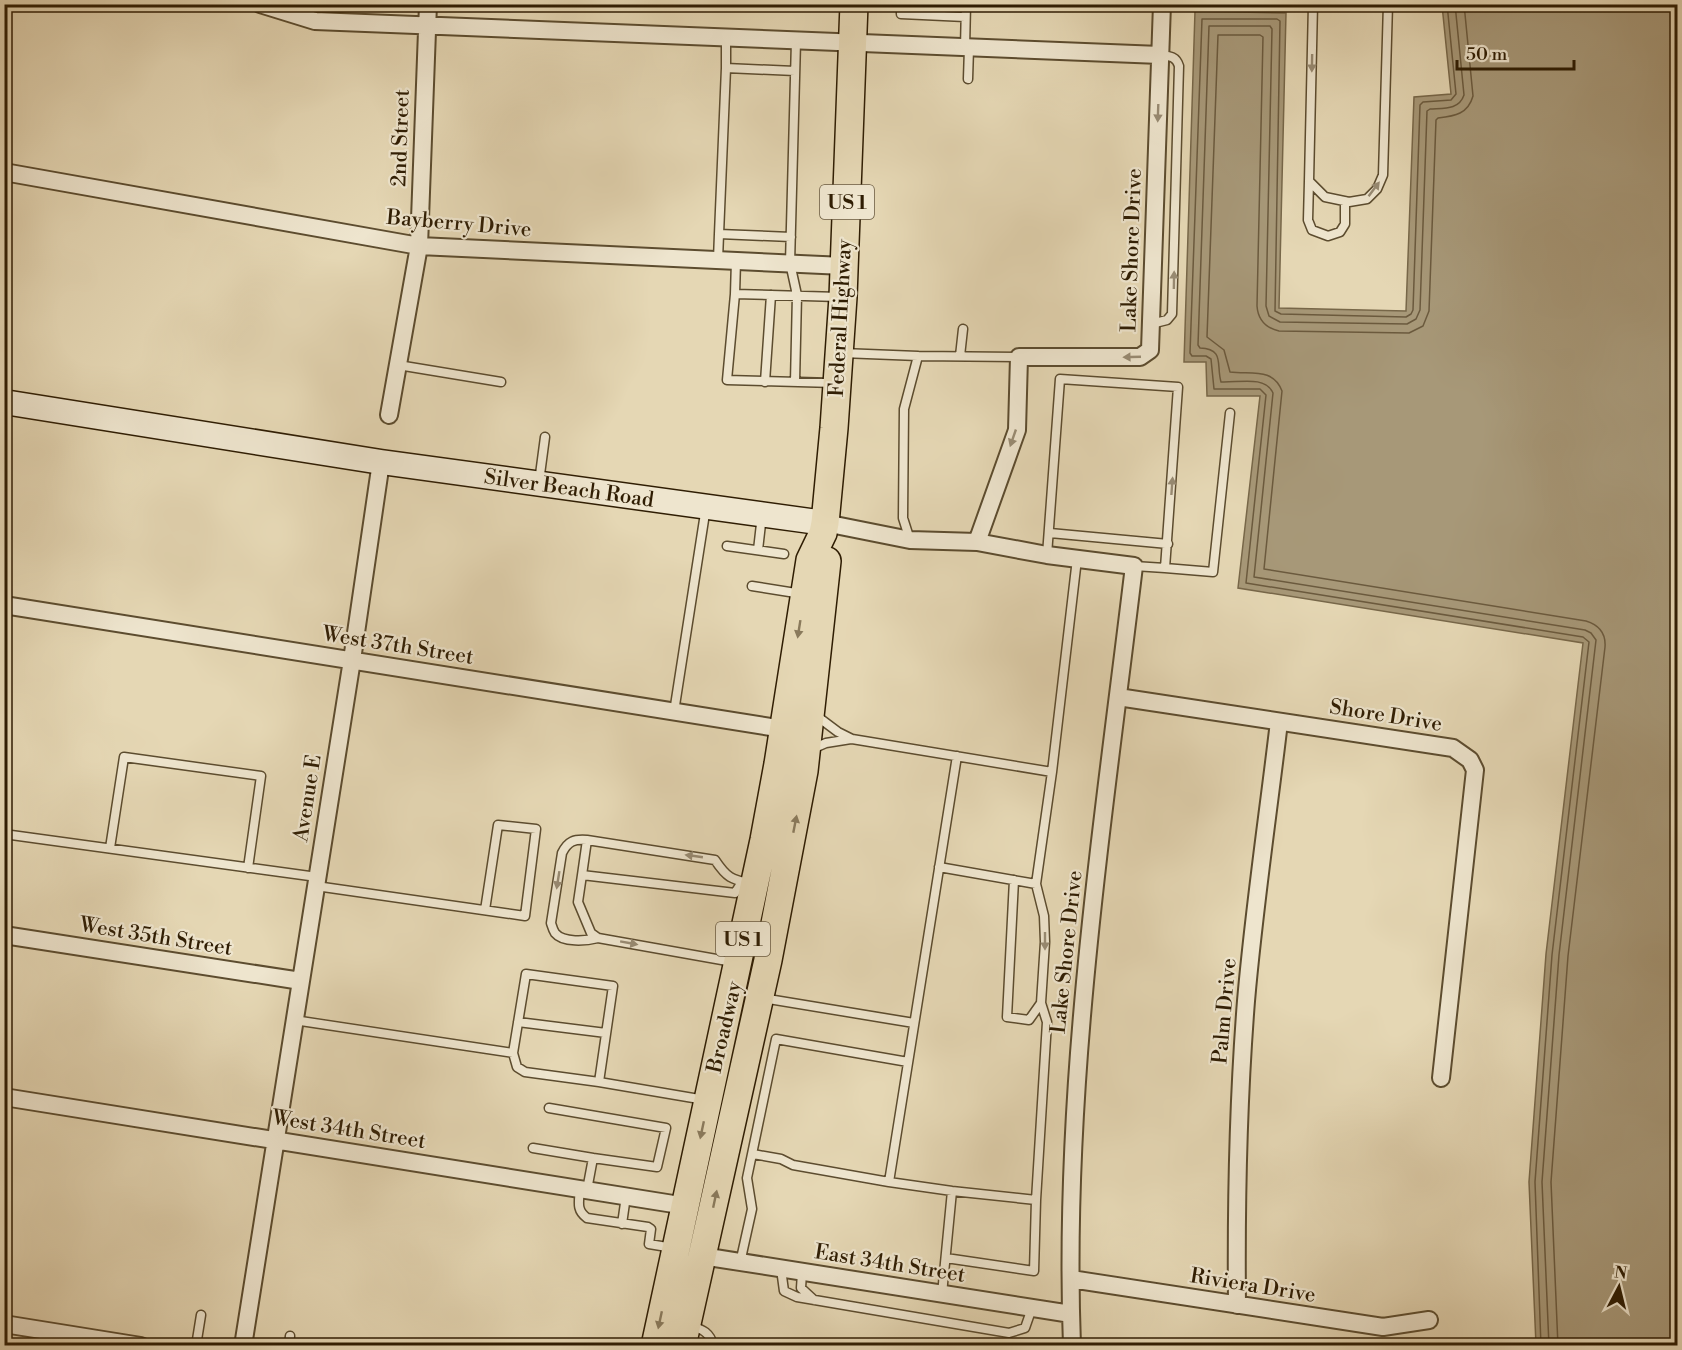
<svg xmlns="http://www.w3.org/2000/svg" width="1682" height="1350" font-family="'Libre Bodoni',serif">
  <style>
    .water { fill: #a79878; stroke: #776749; stroke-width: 1.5 }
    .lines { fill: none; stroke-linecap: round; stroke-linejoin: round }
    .shore { stroke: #6b5a3e; stroke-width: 1.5 }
    .lane-casing { stroke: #5c4c2f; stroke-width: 11 }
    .street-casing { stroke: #5c4c2f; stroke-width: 20 }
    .secondary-casing { stroke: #2f1d03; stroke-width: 27 }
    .primary-casing { stroke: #2f1d03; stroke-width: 30 }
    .lane { stroke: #eee5ce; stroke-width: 8 }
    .street { stroke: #eee5ce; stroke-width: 16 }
    .secondary { stroke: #eee5ce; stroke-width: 24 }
    .primary { stroke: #e5d7b4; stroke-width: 27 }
    .oneway { fill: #988b73 }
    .oneway2 { fill: #8a7a5c }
    .labels { text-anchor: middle; stroke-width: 4.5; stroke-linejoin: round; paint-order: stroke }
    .shield { fill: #eee5ce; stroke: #685940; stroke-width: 1.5 }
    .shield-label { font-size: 20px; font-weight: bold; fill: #2f1d03 }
    .street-label { font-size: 21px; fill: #2f1d03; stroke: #eee5ce }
  </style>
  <rect width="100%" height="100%" fill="#e5d7b4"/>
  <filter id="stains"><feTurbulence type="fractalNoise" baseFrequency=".00333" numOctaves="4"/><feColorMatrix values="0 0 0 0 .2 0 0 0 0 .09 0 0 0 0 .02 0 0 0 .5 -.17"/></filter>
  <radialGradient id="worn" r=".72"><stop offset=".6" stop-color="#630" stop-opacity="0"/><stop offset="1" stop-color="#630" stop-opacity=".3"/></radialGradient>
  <!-- water -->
  <path class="water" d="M1442,5H1677V1345H1536L1529,1182L1546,954L1583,643L1238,588L1260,396H1207L1206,362H1184L1195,11L1286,13L1279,308L1406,311L1414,97L1451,94Z"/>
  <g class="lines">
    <!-- shore -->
    <path class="shore" d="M1447,4L1456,94L1451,100L1423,102L1420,105L1413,310L1411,314L1406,317L1281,314L1275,311L1280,21L1277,19H1202L1190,353L1192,356H1206L1211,359L1214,389H1260L1266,395L1246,583L1583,637L1589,642L1552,955L1535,1182L1541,1346
      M1455,4L1464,95C1459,110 1444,108 1430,109L1427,111L1420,310L1416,319L1407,324L1280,322L1269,316L1266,306L1272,29L1270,26H1209L1198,345L1200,348C1225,349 1216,365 1221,382C1238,383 1265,375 1273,393L1254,577L1585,630L1591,633L1596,640L1559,955L1542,1182L1549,1346
      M1464,4L1473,96C1468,114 1455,116 1438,118L1436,120L1429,311L1423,326L1409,333L1279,331C1266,328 1258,320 1257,306L1263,37L1260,35H1218L1207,337L1224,350L1230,372C1250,375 1273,367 1282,391L1264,569L1586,621C1599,625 1606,634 1605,647L1568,956L1551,1182L1558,1346"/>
    <!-- lane casing -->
    <g class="lane-casing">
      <path id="lane" d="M901,4V14L965,17
        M1313,4L1309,181L1325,197L1349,202L1367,199L1377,189L1383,175L1388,4
        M726,38V68
        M965,48L966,4
        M968,79L969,48
        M1309,181L1308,220L1312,230L1328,236L1340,232L1345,224V201
        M791,237L719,234L726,68L795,71
        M718,260L719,234
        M735,294L736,261
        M1151,324L1167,320L1172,314L1179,66C1176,56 1169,56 1160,55
        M842,353L918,356L904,409L903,518L910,540
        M918,356L1019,357
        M960,356L963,329
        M398,365L501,382
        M765,382L771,295
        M795,382L797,295L790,263L796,41
        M835,383L727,380L735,294L839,297
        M539,482L545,437
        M1050,533L1168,544
        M727,546L784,554
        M758,550L762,515
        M1047,555L1060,379L1178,387L1165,568L1213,572L1230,413
        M1134,566L1165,568
        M752,586L802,594
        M674,712L706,507
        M814,714L838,732L852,739L1052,772
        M812,749L826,743L851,739
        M4,834L317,877
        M587,840C574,839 568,841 562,853L551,923C552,926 553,930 555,933C563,943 586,941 598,938
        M110,848L124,757L261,776L248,868
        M939,867L1036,884L1052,772L1077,559
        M582,875L578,902L591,933L598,938L733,962
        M1014,880L1007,1017L1029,1020L1041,1003
        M742,882L735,893L582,875L587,840L715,860C727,878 731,879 751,884
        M316,886L525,916L536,829L498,825L485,910
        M762,998L914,1023
        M294,1020L513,1053L526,974L613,986L599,1082L525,1072L517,1067L513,1053
        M518,1022L606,1033
        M599,1082L705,1100
        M549,1108L666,1128L657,1167L593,1158L587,1190
        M533,1148L593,1158
        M753,1154L781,1159L793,1165L889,1182L957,756
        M889,1182L952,1191L1036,1200
        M580,1189C579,1202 576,1210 587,1218L648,1227L651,1229L649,1244L673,1248
        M622,1224L626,1196
        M946,1258L1034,1271L1036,1200L1047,1022L1041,1003L1045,942L1044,916L1036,884
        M740,1263L752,1209L747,1178L776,1039L908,1062
        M781,1269L784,1291L797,1297L1009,1333L1025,1328L1032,1308
        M802,1273L801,1288L814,1300
        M942,1294L952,1191
        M691,1326C702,1329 711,1333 713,1346
        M196,1346L201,1315
        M289,1346L290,1336"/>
    </g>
    <!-- street casing -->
    <g class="street-casing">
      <path id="street" d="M260,4L315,21L1160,55
        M4,172L419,246L844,266
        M389,415L419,246L428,4
        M825,523L910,540L977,542L1047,555L1134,566C1103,825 1062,1084 1072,1346
        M977,542L1017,430L1019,357H1140L1150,350L1162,4
        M4,605L783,729
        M1118,697L1453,748L1470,760L1475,770L1441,1078
        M4,935L301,981
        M4,1097L686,1206
        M702,1256L1071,1314
        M1071,1279L1383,1327L1429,1320
        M1237,1305C1236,1204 1238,1103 1246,1001C1254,908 1268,815 1279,722
        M4,1324L141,1346
        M243,1346L352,660L381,462"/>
    </g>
    <!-- secondary casing -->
    <g class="secondary-casing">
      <path id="secondary" d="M4,402L381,462L825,523"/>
    </g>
    <!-- primary casing -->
    <g class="primary-casing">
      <path id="primary" d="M655,1346L764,840L778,764L810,560L823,533L825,523L834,428L843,297L854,4
        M682,1346L768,960L804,771L827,561"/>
    </g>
    <!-- lane -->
    <use href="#lane" class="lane"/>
    <!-- street -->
    <use href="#street" class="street"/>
    <!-- secondary -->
    <use href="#secondary" class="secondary"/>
    <!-- primary -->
    <use href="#primary" class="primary"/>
  </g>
  <!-- one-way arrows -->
  <defs><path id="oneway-solid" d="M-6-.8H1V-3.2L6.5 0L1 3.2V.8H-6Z" transform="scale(1.5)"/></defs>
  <g class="oneway">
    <use href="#oneway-solid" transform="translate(1312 63) rotate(91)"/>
    <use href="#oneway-solid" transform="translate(1158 113) rotate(92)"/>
    <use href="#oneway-solid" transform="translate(1374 189) rotate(-53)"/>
    <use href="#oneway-solid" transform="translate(1174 280) rotate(-89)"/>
    <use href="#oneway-solid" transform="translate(1132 357) rotate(178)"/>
    <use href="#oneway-solid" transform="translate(1013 438) rotate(109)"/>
    <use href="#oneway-solid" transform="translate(1172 486) rotate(-86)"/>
    <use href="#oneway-solid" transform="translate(694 856) rotate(-172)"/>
    <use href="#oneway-solid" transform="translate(558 880) rotate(99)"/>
    <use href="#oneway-solid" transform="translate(1045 941) rotate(90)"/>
    <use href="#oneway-solid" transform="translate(629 943) rotate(10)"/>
  </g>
  <g class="oneway2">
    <use href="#oneway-solid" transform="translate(799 629) rotate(99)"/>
    <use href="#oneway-solid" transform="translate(795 824) rotate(-79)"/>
    <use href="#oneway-solid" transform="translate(702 1130) rotate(102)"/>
    <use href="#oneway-solid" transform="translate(715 1199) rotate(-78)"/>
    <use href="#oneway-solid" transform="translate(660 1320) rotate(102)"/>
  </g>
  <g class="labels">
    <!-- shield labels -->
    <g class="shield">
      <rect x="820" y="185" width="54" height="34" rx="4.5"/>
      <rect x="716" y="922" width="54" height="34" rx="4.5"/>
    </g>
    <g class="shield-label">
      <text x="847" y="209">US 1</text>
      <text x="743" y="946">US 1</text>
    </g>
    <!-- street labels -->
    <g class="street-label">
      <text transform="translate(400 138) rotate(-88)" y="7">2nd Street</text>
      <text transform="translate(459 223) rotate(5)" y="7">Bayberry Drive</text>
      <text transform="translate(1131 250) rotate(-88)" y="7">Lake Shore Drive</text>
      <text transform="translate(840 318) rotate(-87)" y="7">Federal Highway</text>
      <text transform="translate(569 488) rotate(8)" y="7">Silver Beach Road</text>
      <text transform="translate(398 645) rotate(9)" y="7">West 37th Street</text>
      <text transform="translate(1386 715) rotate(9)" y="7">Shore Drive</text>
      <text transform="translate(307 798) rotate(-81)" y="7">Avenue E</text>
      <text transform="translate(156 936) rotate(9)" y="7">West 35th Street</text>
      <text transform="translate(1066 952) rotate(-84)" y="7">Lake Shore Drive</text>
      <text transform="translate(1224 1011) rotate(-85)" y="7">Palm Drive</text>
      <text transform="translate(724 1027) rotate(-77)" y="7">Broadway</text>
      <text transform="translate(349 1129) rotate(9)" y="7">West 34th Street</text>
      <text transform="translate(890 1263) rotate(9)" y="7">East 34th Street</text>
      <text transform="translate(1253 1285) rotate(9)" y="7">Riviera Drive</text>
    </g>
  </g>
  <!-- margin -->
  <rect width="1682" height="1350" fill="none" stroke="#e5d7b4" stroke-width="24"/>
  <rect x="6" y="6" width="1670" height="1338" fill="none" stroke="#2f1d03" stroke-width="3"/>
  <rect x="12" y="12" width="1658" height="1326" fill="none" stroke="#2f1d03" stroke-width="1.5"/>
  <!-- north arrow -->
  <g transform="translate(1619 1287) rotate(7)" stroke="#eee5ce" stroke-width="4.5" paint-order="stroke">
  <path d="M0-4.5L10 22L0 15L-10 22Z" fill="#2f1d03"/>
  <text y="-9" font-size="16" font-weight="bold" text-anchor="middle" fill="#2f1d03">N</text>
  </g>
  <!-- scale -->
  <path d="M1457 60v9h117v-9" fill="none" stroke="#2f1d03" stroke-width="3"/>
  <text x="1466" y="60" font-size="18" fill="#2f1d03" stroke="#eee5ce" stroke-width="4.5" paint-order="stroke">50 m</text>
  <rect width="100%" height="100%" filter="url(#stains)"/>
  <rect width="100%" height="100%" fill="url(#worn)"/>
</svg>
